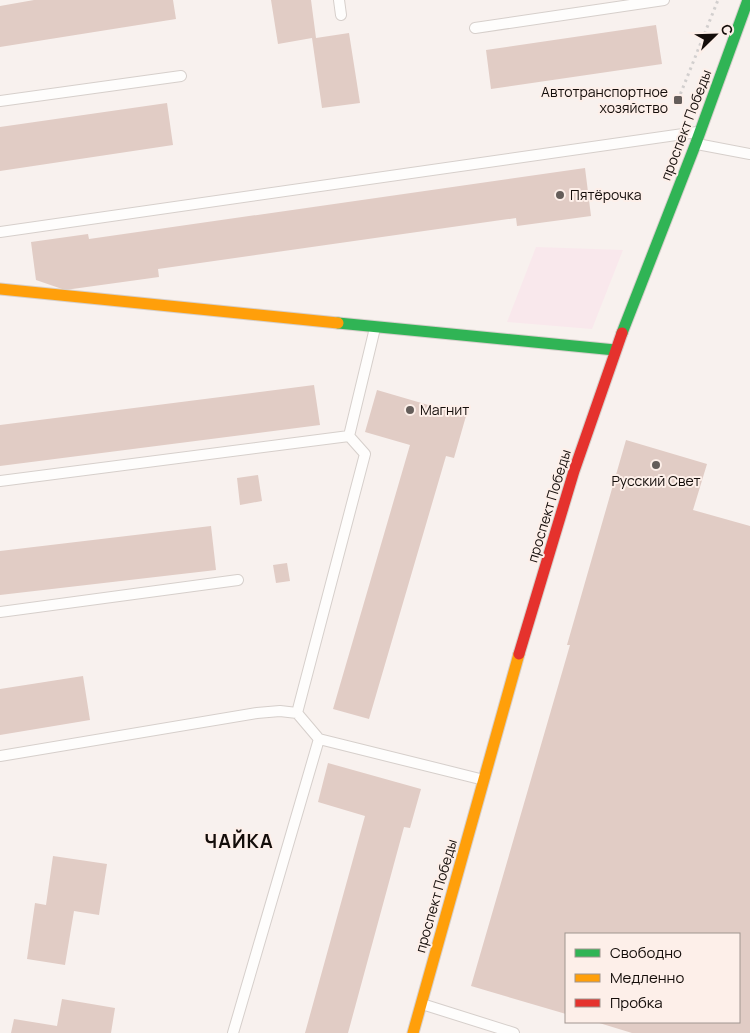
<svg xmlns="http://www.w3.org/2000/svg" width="750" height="1033" font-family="Manrope,sans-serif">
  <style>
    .commercial { fill: #f9e8ec }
    .building { fill: #e1ccc5 }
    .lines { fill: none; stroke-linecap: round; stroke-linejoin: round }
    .lane-casing { stroke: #d6cfcb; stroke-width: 12 }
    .fast-casing { stroke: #d6cfcb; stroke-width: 13 }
    .slow-casing { stroke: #d6cfcb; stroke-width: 13 }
    .jam-casing { stroke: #d6cfcb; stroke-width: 13 }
    .path { stroke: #d2cfce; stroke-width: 3; stroke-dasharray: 2.5 4; stroke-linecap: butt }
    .lane { stroke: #fefdfc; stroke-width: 10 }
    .fast { stroke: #30b455; stroke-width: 11 }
    .slow { stroke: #ff9f0a; stroke-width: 11 }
    .jam { stroke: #e5322d; stroke-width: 11 }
    .poi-dot { fill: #645d5a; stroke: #fdefe9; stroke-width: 2 }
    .labels { text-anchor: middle; stroke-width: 4; stroke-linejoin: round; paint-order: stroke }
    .poi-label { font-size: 14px; fill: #140d0a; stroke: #fdefe9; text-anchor: start }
    .street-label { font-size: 14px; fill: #140d0a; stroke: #fdefe9 }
    .district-label { font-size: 19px; font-weight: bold; letter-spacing: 1px; fill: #140d0a; stroke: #fdefe9 }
  </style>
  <rect width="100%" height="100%" fill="#f8f1ee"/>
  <!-- commercial -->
  <path class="commercial" d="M536,247L623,250L592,329L507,322Z"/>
  <!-- building -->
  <path class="building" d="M34,0H173L176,19L0,47V6Z
    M271,0H311L316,38L349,33L360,103L322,108L312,38L278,44Z
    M656,25L662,64L491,89L486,50Z
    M167,103L173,145L0,171V127Z
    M585,168L591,216L517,226L516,218L158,269L159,277L65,290L36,280L31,242L88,234L89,239Z
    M314,385L320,425L0,466V425Z
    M377,390L466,416L454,458L446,456L369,719L333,709L410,445L365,432Z
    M626,440L707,464L693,510L750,526V1033H632L596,1022H739V934H566V1014L471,986L570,645H567Z
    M258,475L262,501L240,505L237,478Z
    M211,526L216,570L0,595V551Z
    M287,563L290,581L276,583L273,565Z
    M83,676L90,720L0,735V689Z
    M328,763L421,789L410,828L404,827L348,1033H305L365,816L318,802Z
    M53,856L107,864L99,915L74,911L65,965L27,959L35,903L46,905Z
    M62,999L115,1008L111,1033H11L14,1019L57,1026Z"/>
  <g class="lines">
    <!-- lane casing -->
    <g class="lane-casing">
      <path id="lane" d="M339,0L341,15
        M475,28L664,0
        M0,101L181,76
        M697,144L750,154
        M0,232L697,132
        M349,436L375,328
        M0,481L349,436
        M0,612L238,580
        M297,713L365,454L349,436
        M0,756L257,713L280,711L297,713L319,739L484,780
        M422,1004L514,1033
        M233,1033L319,739"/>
    </g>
    <!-- fast casing -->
    <g class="fast-casing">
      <path id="fast" d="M338,323L615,350
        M622,333L696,143L748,0"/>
    </g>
    <!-- slow casing -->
    <g class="slow-casing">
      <path id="slow" d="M0,289L338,323
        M413,1033L519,654"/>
    </g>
    <!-- jam casing -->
    <g class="jam-casing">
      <path id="jam" d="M519,654L574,471L622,333"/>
    </g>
    <!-- path -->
    <path class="path" d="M678,100L718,0"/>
    <!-- lane -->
    <use href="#lane" class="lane"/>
    <!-- fast -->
    <use href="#fast" class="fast"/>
    <!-- slow -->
    <use href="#slow" class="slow"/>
    <!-- jam -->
    <use href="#jam" class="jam"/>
  </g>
  <!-- markers -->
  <g class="poi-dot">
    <rect x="673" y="95" width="10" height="10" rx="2.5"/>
    <circle cx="560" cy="195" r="5"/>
    <circle cx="410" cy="410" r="5"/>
    <circle cx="656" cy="465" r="5"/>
  </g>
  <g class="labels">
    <!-- poi labels -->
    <g class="poi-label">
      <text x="668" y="97" text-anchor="end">Автотранспортное<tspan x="668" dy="16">хозяйство</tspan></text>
      <text x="570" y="200">Пятёрочка</text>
      <text x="420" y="415">Магнит</text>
      <text x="656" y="486" text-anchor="middle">Русский Свет</text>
    </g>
    <!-- street labels -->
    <g class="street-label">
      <text transform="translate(686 125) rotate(-69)" y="5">проспект Победы</text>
      <text transform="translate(549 506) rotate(-73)" y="5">проспект Победы</text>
      <text transform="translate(436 896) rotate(-74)" y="5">проспект Победы</text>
    </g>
    <!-- district labels -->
    <g class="district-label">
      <text x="239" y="848">ЧАЙКА</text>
    </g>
  </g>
  <!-- legend -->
  <rect x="565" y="933" width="175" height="90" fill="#fdefe9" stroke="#a09590"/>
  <rect x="575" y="949" width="25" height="8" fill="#30b455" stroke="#a09590"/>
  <text x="610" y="958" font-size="15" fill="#140d0a">Свободно</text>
  <rect x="575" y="974" width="25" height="8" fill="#ff9f0a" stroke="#a09590"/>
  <text x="610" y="983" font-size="15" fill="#140d0a">Медленно</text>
  <rect x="575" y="999" width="25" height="8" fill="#e5322d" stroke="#a09590"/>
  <text x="610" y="1008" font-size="15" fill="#140d0a">Пробка</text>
  <!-- north arrow -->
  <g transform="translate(715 35) rotate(67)" stroke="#fdefe9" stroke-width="4" paint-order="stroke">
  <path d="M0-4L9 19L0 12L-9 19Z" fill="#140d0a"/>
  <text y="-8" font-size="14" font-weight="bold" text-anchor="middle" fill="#140d0a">С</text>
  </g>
</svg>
